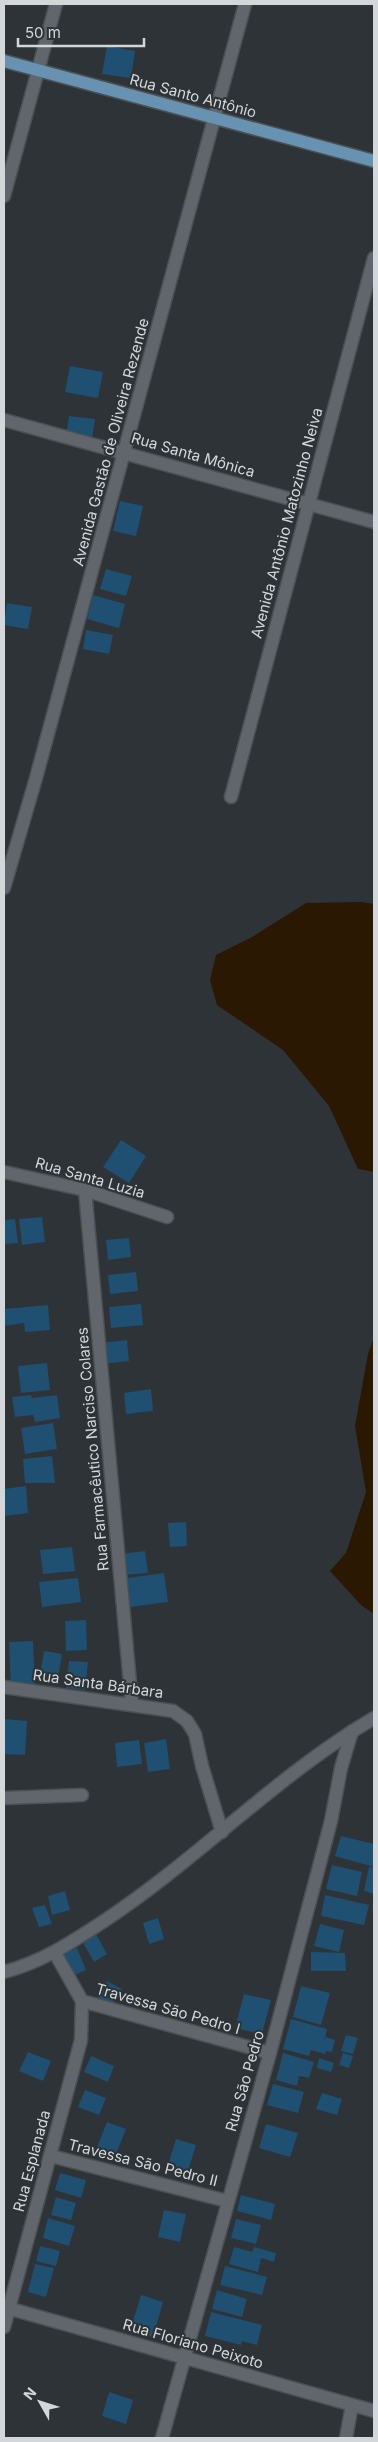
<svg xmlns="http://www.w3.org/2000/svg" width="378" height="2442" font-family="Inter,sans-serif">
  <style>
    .water { fill: #2b1803 }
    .building { fill: #1f4f71 }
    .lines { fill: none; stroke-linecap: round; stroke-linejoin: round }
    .minor-casing { stroke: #4b5053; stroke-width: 15 }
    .major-casing { stroke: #4b5053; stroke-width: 15 }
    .minor { stroke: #60666b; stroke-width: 12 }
    .major { stroke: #6792b2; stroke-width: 12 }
    .labels { text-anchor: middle; stroke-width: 4; stroke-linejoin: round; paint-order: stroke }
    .street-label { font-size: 15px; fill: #d4d7da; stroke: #2e3337 }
  </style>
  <rect width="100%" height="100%" fill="#2e3337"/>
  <!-- water -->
  <path class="water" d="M361,902L374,904V1172L358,1169L329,1106L283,1050L217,1005L210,980L216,955L252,937L306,903Z
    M374,1337V1614L361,1605L330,1571L346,1553L366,1492L355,1426L368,1354Z"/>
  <!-- building -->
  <path class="building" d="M107,46L135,51L131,78L102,74Z
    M70,366L103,372L98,398L65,392Z
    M69,416L95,419L92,439L66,436Z
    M120,501L143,506L136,536L113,531Z
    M106,569L132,576L126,596L100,589Z
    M93,595L125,604L119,628L87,619Z
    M7,603L32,607L28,629L4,625Z
    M86,630L113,635L109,654L83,649Z
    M121,1140L146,1156L129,1183L103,1167Z
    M42,1217L45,1242L22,1245L19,1219Z
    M15,1219L18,1243L4,1244V1220Z
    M129,1238L131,1257L108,1260L106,1240Z
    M136,1272L138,1291L110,1294L108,1275Z
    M141,1304L143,1325L111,1328L109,1307Z
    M48,1305L50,1330L25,1332L24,1323L4,1326V1309Z
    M127,1340L129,1361L102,1364L100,1343Z
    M47,1363L50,1390L21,1393L18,1366Z
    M151,1389L153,1411L126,1414L124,1393Z
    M31,1395L32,1398L57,1395L60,1418L35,1422L33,1415L15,1417L12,1397Z
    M53,1423L57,1449L25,1454L21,1428Z
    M52,1456L55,1483H25L23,1459Z
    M26,1486L28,1513L4,1516V1489Z
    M186,1522L187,1546L170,1547L168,1523Z
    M72,1547L75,1571L43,1574L40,1550Z
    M145,1551L148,1573L122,1575L120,1554Z
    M164,1573L168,1602L130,1607L127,1578Z
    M78,1578L81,1602L42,1607L39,1582Z
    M86,1620L87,1650L66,1651L65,1621Z
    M33,1641L35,1688L11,1689L9,1642Z
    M44,1651L62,1654L57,1685L39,1682Z
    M69,1661L88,1662L85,1690L66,1688Z
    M4,1719L27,1721L25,1755L4,1754Z
    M166,1739L170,1769L148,1772L144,1743Z
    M139,1740L142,1764L117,1767L115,1743Z
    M341,1836L374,1844V1867L335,1856Z
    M332,1865L362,1872L357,1896L326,1889Z
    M369,1867L374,1868V1894L364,1891Z
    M65,1891L70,1910L52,1915L48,1896Z
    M325,1895L369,1905L364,1925L321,1916Z
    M45,1905L52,1924L39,1927L32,1908Z
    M158,1918L164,1939L149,1944L143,1923Z
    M320,1924L344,1930L339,1952L314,1946Z
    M96,1934L107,1954L94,1962L82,1941Z
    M77,1948L86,1970L72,1976L63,1954Z
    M311,1952L345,1953L346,1971H311Z
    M107,1981L122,1989L110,2009L96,2001Z
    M301,1986L330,1993L321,2025L293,2017Z
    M244,1994L271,2000L262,2034L235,2028Z
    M291,2019L327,2029L325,2037L335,2040L332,2052L326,2051L325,2054L311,2050L309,2056L283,2049Z
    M346,2035L358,2038L353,2054L341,2051Z
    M28,2052L51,2061L43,2081L19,2071Z
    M283,2053L314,2062L309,2078L299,2076L297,2086L276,2080Z
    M343,2053L353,2056L349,2068L339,2065Z
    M91,2056L114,2066L108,2082L84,2072Z
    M319,2058L334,2063L331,2072L317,2068Z
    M273,2084L304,2092L298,2113L267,2105Z
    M85,2090L106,2098L99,2115L78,2107Z
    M322,2093L342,2099L337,2115L316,2109Z
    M107,2122L126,2129L116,2154L97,2147Z
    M266,2124L298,2133L290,2157L259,2148Z
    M176,2139L196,2145L188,2171L168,2165Z
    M60,2173L86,2180L81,2198L55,2190Z
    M241,2195L275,2204L271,2220L237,2211Z
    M56,2197L76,2203L71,2220L51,2215Z
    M164,2210L186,2214L180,2242L158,2237Z
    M48,2218L75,2226L69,2246L43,2238Z
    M236,2219L261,2225L256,2244L231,2238Z
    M40,2246L60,2251L56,2266L36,2261Z
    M234,2247L252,2252L254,2247L276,2253L274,2262L261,2258L258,2272L229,2264Z
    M35,2264L54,2268L46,2297L28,2292Z
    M225,2266L267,2277L262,2295L220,2285Z
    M217,2290L247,2299L242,2317L212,2309Z
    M141,2295L163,2302L153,2337L130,2331Z
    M211,2312L262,2325L257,2345L242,2341L241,2345L205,2336Z
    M109,2392L133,2400L126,2424L102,2416Z"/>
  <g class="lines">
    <!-- minor casing -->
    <g class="minor-casing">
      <path id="minor" d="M4,196L56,4
        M4,420L374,522
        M231,797L374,258
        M4,888L36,778L245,4
        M4,1172L85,1190L167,1217
        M85,1190L132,1705
        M4,1687L173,1711L187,1721L195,1734L202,1766L222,1832
        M4,1798L82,1795
        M55,1953L82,2001L270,2053
        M4,1972C42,1962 72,1942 104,1921C198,1859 277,1775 374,1718
        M51,2156L227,2201
        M4,2307L374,2411
        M4,2327L81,2040L82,2001
        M162,2438L270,2053L331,1821L341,1768L352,1731
        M346,2438L352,2405"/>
    </g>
    <!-- major casing -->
    <g class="major-casing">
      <path id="major" d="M4,61L374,161"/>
    </g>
    <!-- minor -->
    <use href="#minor" class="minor"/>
    <!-- major -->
    <use href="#major" class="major"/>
  </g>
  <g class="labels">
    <!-- street labels -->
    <g class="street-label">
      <text transform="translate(193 96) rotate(15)" y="5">Rua Santo Antônio</text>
      <text transform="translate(111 442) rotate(-75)" y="5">Avenida Gastão de Oliveira Rezende</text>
      <text transform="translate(193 455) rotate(16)" y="5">Rua Santa Mônica</text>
      <text transform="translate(287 523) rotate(-75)" y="5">Avenida Antônio Matozinho Neiva</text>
      <text transform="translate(90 1178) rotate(16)" y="5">Rua Santa Luzia</text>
      <text transform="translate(93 1449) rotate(-95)" y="5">Rua Farmacêutico Narciso Colares</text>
      <text transform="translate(98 1684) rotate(8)" y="5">Rua Santa Bárbara</text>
      <text transform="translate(168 2009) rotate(16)" y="5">Travessa São Pedro I</text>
      <text transform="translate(245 2081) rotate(-74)" y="5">Rua São Pedro</text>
      <text transform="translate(32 2161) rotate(-75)" y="5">Rua Esplanada</text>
      <text transform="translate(143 2163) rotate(14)" y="5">Travessa São Pedro II</text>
      <text transform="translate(193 2344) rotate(16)" y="5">Rua Floriano Peixoto</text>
    </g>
  </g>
  <!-- border -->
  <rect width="378" height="2442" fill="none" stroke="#d4d7da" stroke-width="10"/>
  <!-- north arrow -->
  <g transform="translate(40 2402) rotate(309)" stroke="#2e3337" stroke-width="4" paint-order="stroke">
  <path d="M0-4L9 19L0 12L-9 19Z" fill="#d4d7da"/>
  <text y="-8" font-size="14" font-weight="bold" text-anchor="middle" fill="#d4d7da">N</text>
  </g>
  <!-- scale -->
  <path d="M18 38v8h126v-8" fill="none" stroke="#d4d7da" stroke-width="2.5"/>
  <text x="25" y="38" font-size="15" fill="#d4d7da" stroke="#2e3337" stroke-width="4" paint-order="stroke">50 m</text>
</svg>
